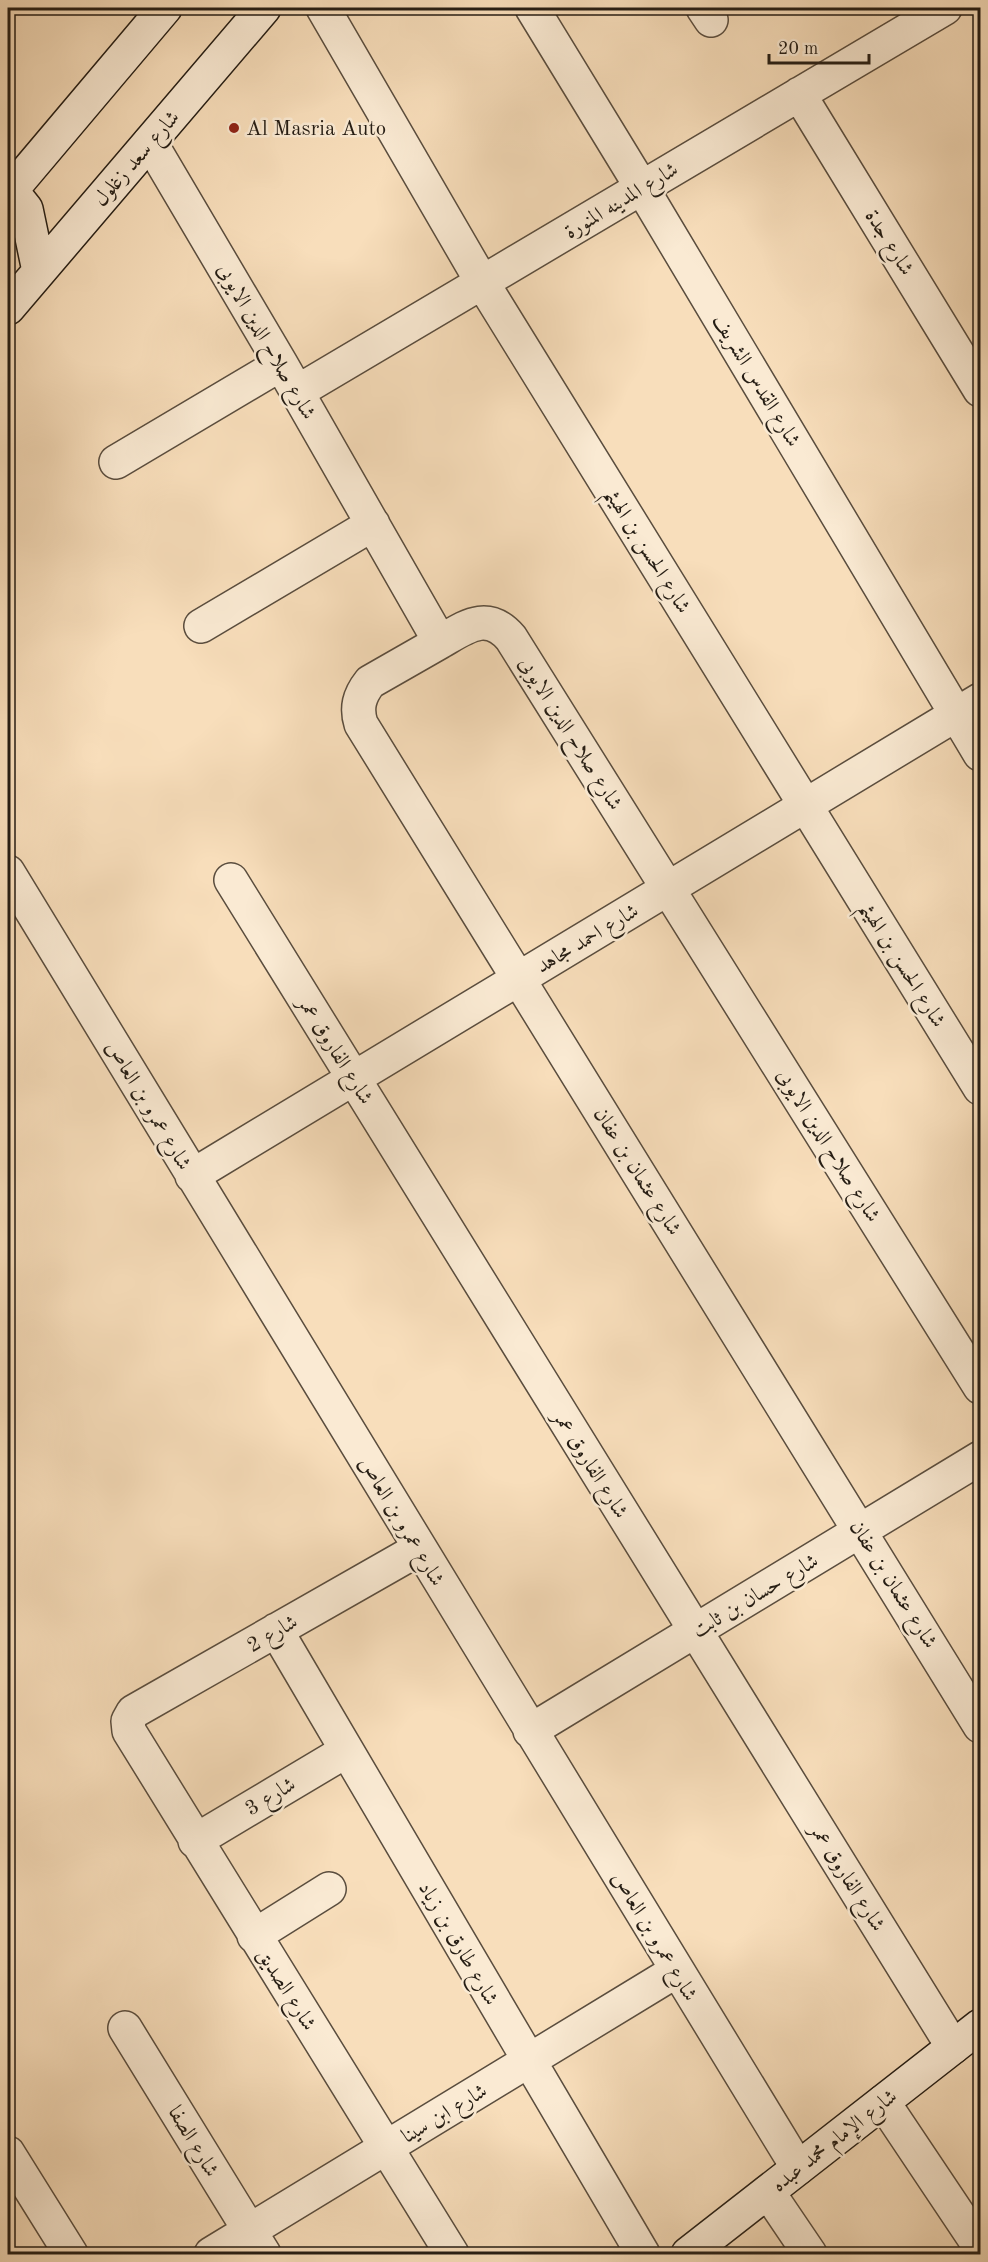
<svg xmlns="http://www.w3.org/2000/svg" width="988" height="2262" font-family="'Old Standard TT',Amiri,serif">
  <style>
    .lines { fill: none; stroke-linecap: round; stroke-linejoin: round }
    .minor-casing { stroke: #5a4d3e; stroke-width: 36 }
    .secondary-casing { stroke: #251d14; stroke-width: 36 }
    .minor { stroke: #faead3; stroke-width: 33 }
    .secondary { stroke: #faead3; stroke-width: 33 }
    .poi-dot { fill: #8f2418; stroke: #faead3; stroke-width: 2 }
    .labels { text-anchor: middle; stroke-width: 5; stroke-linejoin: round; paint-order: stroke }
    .poi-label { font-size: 21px; fill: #251d14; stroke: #faead3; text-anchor: start }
    .street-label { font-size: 21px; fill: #251d14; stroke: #faead3 }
  </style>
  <rect width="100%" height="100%" fill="#f8debb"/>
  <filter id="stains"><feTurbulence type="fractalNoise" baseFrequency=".00333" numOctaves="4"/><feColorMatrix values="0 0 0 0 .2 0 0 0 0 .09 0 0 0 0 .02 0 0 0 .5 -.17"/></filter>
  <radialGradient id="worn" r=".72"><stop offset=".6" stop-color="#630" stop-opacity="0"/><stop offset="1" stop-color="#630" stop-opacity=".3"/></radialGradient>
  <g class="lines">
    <!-- minor casing -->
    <g class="minor-casing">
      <path id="minor" d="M323,8L482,282L980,1088
        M532,8L642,188L980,754
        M703,8L711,20
        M799,94L980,390
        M150,142L281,364L440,642C466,627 487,610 511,638L980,1387
        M297,392L945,8
        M116,462L281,364
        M201,626L373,524
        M440,642L370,682C359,696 356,708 361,724L980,1726
        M8,872L798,2168
        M231,880L953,2047
        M192,1176L980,700
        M419,1549L133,1712L128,1721L129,1731L452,2254
        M276,1630L643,2254
        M530,1731L980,1458
        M195,1841L346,1751
        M254,1936L329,1889
        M125,2028L264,2254
        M883,2102L980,2247
        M8,2153L71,2254
        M768,2192L810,2254
        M211,2254L676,1971"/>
    </g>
    <!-- secondary casing -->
    <g class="secondary-casing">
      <path id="secondary" d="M8,194L165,8
        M8,197L18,199L26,209L39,271
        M8,308L264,8
        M688,2254L980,2026"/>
    </g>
    <!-- minor -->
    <use href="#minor" class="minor"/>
    <!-- secondary -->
    <use href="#secondary" class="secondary"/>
  </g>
  <!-- markers -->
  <circle class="poi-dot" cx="234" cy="128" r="6"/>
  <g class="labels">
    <!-- poi labels -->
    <g class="poi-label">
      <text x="246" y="135">Al Masria Auto</text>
    </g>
    <!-- street labels -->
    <g class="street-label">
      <text transform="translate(136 158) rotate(-49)" y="7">شارع سعد زغلول</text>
      <text transform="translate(621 200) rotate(-31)" y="7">شارع المدينه المنورة</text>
      <text transform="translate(890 242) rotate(58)" y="7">شارع جدة</text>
      <text transform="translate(267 341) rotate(60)" y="7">شارع صلاح الدين الايوبى</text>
      <text transform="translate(757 380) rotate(59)" y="7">شارع القدس الشريف</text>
      <text transform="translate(648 550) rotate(58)" y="7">شارع الحسن بن الهيثم</text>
      <text transform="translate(571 733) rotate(58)" y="7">شارع صلاح الدين الايوبى</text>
      <text transform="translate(587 938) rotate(-31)" y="7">شارع احمد مجاهد</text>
      <text transform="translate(903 964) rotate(58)" y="7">شارع الحسن بن الهيثم</text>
      <text transform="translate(336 1050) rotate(58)" y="7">شارع الفاروق عمر</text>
      <text transform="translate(149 1105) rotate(59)" y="7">شارع عمرو بن العاص</text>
      <text transform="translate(829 1145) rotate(58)" y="7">شارع صلاح الدين الايوبى</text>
      <text transform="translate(638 1171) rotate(58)" y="7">شارع عثمان بن عفان</text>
      <text transform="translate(591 1464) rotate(58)" y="7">شارع الفاروق عمر</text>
      <text transform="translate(402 1521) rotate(59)" y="7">شارع عمرو بن العاص</text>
      <text transform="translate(894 1584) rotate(58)" y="7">شارع عثمان بن عفان</text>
      <text transform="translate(755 1595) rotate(-31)" y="7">شارع حسان بن ثابت</text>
      <text transform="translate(272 1633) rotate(-30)" y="7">شارع 2</text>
      <text transform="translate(270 1796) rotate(-31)" y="7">شارع 3</text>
      <text transform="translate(848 1877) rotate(58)" y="7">شارع الفاروق عمر</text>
      <text transform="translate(655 1936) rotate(59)" y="7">شارع عمرو بن العاص</text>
      <text transform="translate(459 1943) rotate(60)" y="7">شارع طارق بن زياد</text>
      <text transform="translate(287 1989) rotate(58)" y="7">شارع الصديق</text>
      <text transform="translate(444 2113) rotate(-31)" y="7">شارع ابن سينا</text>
      <text transform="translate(834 2140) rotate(-38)" y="7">شارع الإمام محمد عبده</text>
      <text transform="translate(194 2141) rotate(59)" y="7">شارع الصفا</text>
    </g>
  </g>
  <!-- margin -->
  <rect width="988" height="2262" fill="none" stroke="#f8debb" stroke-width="30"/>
  <rect x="9" y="9" width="970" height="2244" fill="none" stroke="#251d14" stroke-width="3"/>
  <rect x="15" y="15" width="958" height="2232" fill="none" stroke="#251d14" stroke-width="1.5"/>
  <!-- scale -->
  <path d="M769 54v9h100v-9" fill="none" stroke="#251d14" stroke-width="3"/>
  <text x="778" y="54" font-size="18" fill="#251d14" stroke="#faead3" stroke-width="4.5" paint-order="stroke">20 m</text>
  <rect width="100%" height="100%" filter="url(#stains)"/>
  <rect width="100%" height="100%" fill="url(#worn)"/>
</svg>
